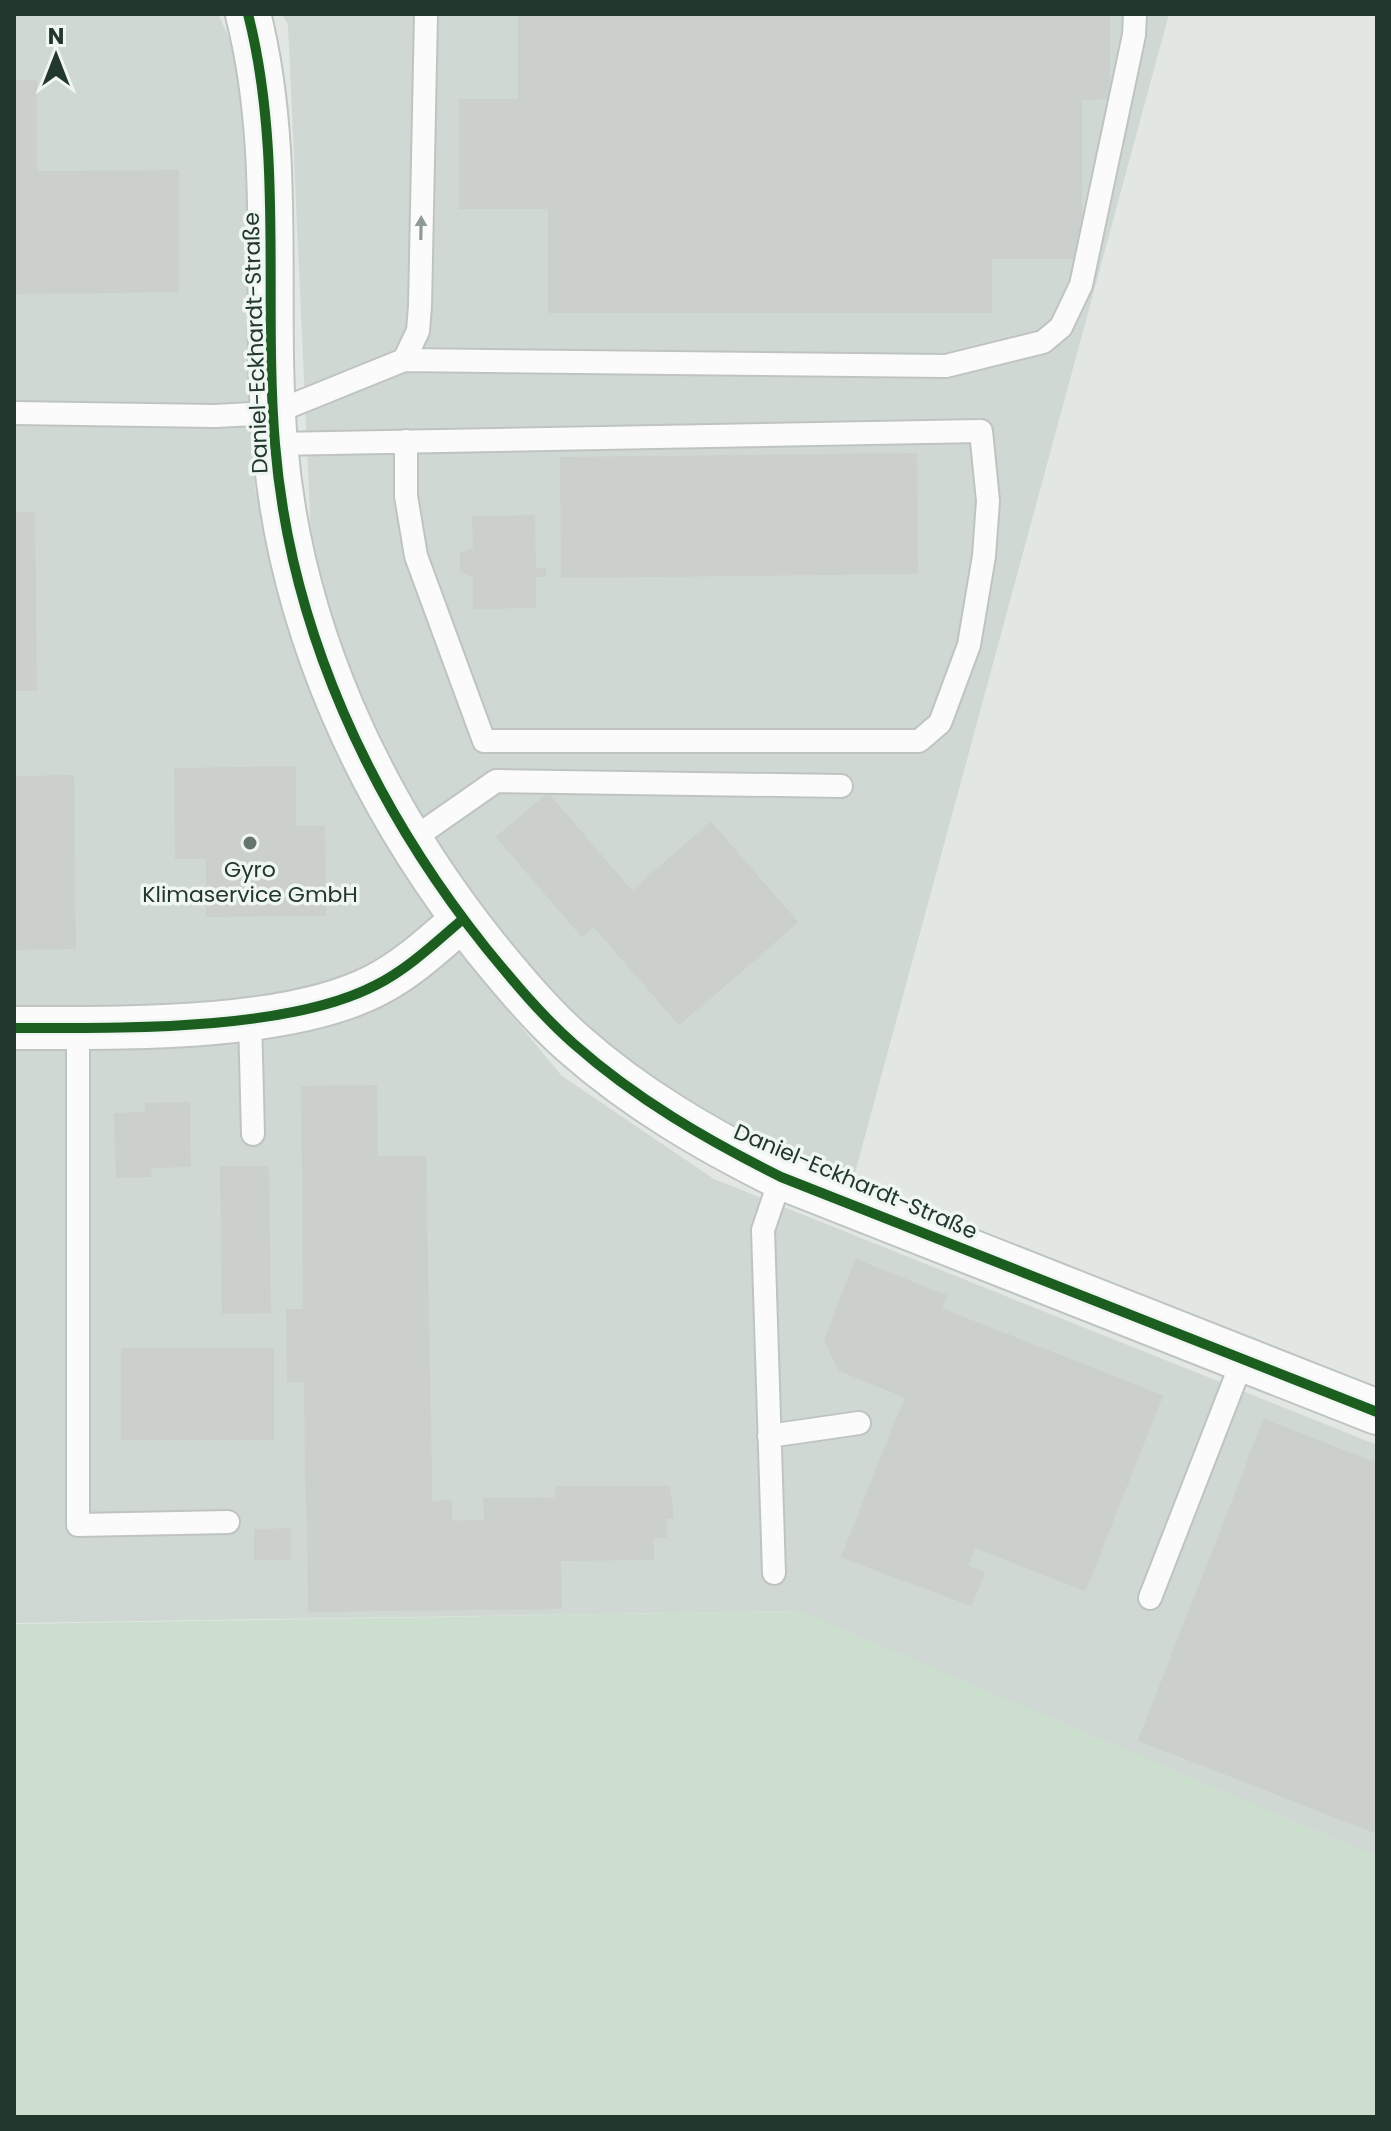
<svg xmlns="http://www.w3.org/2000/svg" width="1391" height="2131" font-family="Poppins,sans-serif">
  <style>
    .built { fill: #d0d8d4 }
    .green { fill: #ccdfcf }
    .building { fill: #cbd0cd; stroke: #cbd0cd; stroke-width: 2 }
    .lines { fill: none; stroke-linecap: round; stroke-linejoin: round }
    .lane-casing { stroke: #bfc4c1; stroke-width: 26 }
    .street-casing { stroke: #bfc4c1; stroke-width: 46 }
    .secondary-casing { stroke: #bec5c1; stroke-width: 48 }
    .lane { stroke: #fbfbfb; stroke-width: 22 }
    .street { stroke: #fbfbfb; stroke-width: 42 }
    .secondary { stroke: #fbfbfb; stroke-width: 44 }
    .cycleway-casing { stroke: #f0f6f2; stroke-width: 15 }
    .cycleway { stroke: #1b5e20; stroke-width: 10 }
    .oneway { fill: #8e9a95 }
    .poi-dot { fill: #65756e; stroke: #f0f6f2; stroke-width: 3 }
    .labels { text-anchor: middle; stroke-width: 7; stroke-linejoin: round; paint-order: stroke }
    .street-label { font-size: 22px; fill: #22382f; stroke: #f0f6f2 }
    .poi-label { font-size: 22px; fill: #22382f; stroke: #f0f6f2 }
  </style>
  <rect width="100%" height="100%" fill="#e2e7e4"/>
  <!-- built -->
  <path class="built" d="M14,14H218L245,72L255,489L279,580L343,757L439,928L562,1076L714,1179L1377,1445V1857L797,1611L14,1623Z
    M282,14H1169L852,1184L793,1165L635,1072L477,921L371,740L312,559L288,25Z"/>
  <!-- green -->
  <path class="green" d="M800,1611L1377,1857V2117H14V1624Z"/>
  <!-- building -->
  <path class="building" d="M519,14H1109V98L1081,99V258H991V312H666V208H460V100H519Z
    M14,81H36V172H70V203H140L141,274H113V292L14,293Z
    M178,171V291L113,292V274H141L140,203H70V172Z
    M549,208H666V312H549Z
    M916,454L917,573L562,577L561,458Z
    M14,513H34L36,690H14Z
    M534,516L535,569H545V576H535V607L474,608V577L461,571V554L474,548L473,517Z
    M295,767V827H324L325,915L207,916V858H176L175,769Z
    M73,776L74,895H14V777Z
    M548,794L632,892L661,866L747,966L679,1024L594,926L582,936L497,837Z
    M711,823L797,922L747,966L661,866Z
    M14,895H74L75,948L14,949Z
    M376,1086L377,1158H303L302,1087Z
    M189,1103L190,1166L150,1167L151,1176L117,1177L115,1114L146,1113V1104Z
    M425,1157L431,1476L306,1478L305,1381H288L287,1310H304L303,1158Z
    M221,1167H268L270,1312L223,1313Z
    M856,1260L946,1296L906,1397L839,1370L825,1340Z
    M941,1309L1162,1396L1085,1590L975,1547L967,1566L984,1573L971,1605L842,1557Z
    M122,1349H273V1439H122Z
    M1264,1420L1377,1464V1516L1246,1465Z
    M1247,1465L1377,1516V1833L1139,1740Z
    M431,1476V1502L451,1501V1520L308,1524L306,1478Z
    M556,1487H669L673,1518H666V1537H653V1559L560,1560L561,1608L309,1611L308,1524L485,1521L484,1499L556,1498Z
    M290,1529V1559H255V1530Z"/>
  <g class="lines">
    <!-- lane casing -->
    <g class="lane-casing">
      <path id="lane" d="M404,360L946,366L1043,342L1061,327L1081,285L1134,35L1135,14
        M14,413L215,416L273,413L404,360L418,331L420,306L426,14
        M275,444L981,431L988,501L984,556L969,645L940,723L919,741H484L416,556L406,496V441
        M410,841L496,781L841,786
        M250,1018L253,1134
        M78,1028V1525L228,1522
        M769,1436L859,1423
        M774,1573L763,1230L781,1177
        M1150,1598L1243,1359"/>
    </g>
    <!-- street casing -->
    <g class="street-casing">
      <path id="street" d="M14,1028C116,1028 286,1032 376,985C408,969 436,942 463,919"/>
    </g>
    <!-- secondary casing -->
    <g class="secondary-casing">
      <path id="secondary" d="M248,14C284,155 263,301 275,444C290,629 371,804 486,948C513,981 542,1016 574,1044C636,1099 707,1140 781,1177L1377,1412"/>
    </g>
    <!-- lane -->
    <use href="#lane" class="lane"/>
    <!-- street -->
    <use href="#street" class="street"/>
    <!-- secondary -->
    <use href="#secondary" class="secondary"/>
    <!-- cycleway casing -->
    <g class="cycleway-casing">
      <path id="cycleway" d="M248,14C284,155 263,301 275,444C290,629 371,804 486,948C513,981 542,1016 574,1044C636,1099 707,1140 781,1177L1377,1412
        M14,1028C116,1028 286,1032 376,985C408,969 436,942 463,919"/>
    </g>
    <!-- cycleway -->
    <use href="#cycleway" class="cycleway"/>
  </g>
  <!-- one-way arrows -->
  <defs><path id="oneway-solid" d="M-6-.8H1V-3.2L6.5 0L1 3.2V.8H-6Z" transform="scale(2)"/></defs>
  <use class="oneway" href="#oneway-solid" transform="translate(421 228) rotate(-89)"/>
  <!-- markers -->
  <circle class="poi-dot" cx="250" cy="843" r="8"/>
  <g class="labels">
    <!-- street labels -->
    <g class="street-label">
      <text transform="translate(255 343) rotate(-92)" y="8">Daniel-Eckhardt-Straße</text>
      <text transform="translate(856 1181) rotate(23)" y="8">Daniel-Eckhardt-Straße</text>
    </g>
    <!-- poi labels -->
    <g class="poi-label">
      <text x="250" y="877">Gyro<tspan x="250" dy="25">Klimaservice GmbH</tspan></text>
    </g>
  </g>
  <!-- border -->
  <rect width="1391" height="2131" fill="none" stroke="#22382f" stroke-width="32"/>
  <!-- north arrow -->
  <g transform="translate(56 56)" stroke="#f0f6f2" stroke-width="6" paint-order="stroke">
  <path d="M0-6L14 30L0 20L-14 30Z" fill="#22382f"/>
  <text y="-12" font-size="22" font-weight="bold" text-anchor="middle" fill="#22382f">N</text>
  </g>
</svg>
